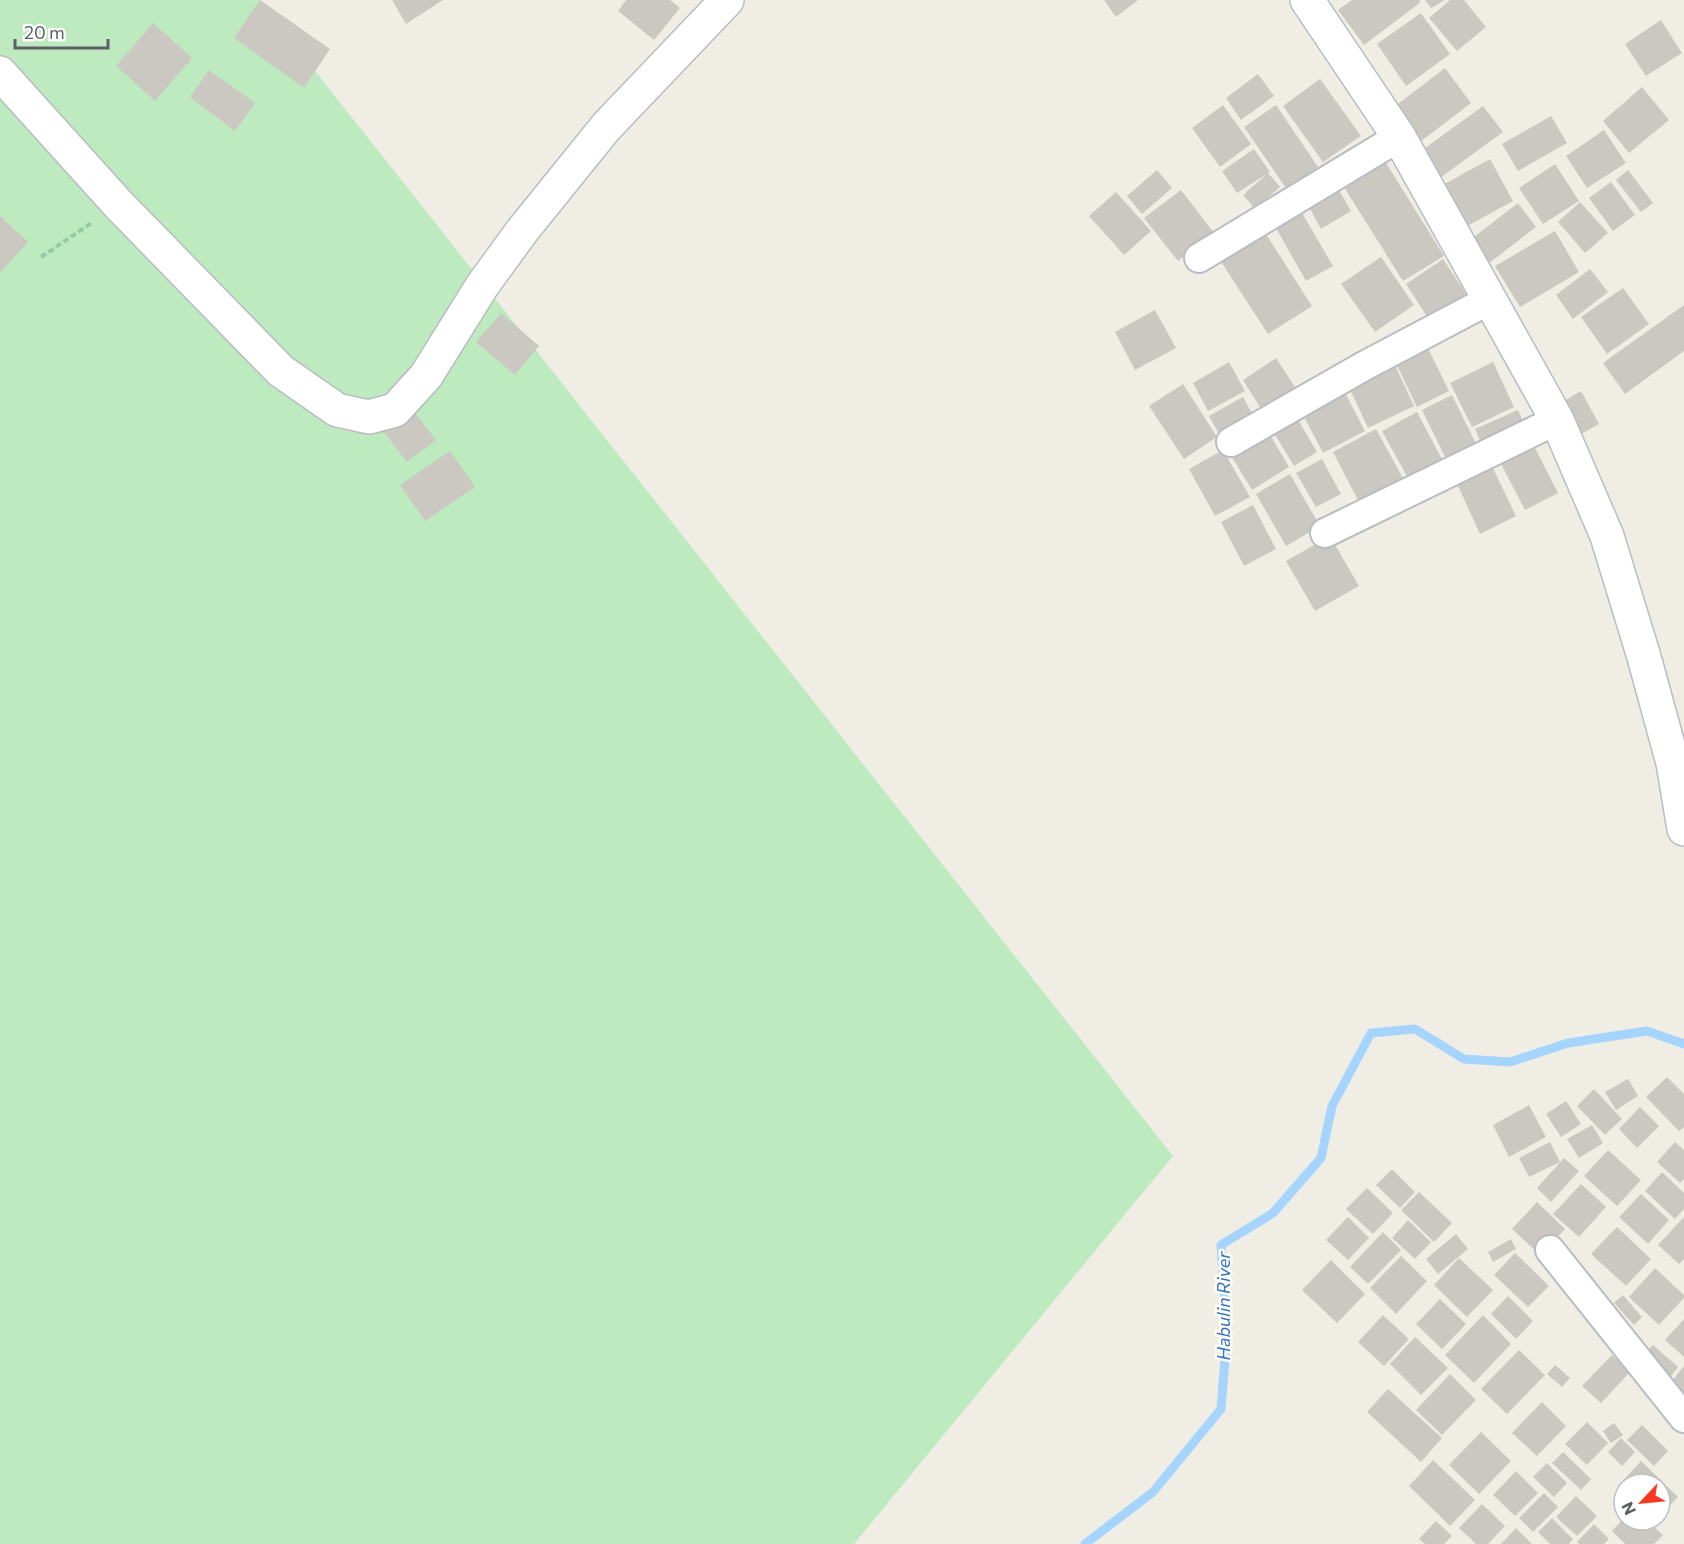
<svg xmlns="http://www.w3.org/2000/svg" width="1684" height="1544" font-family="Commissioner,sans-serif">
  <style>
    .green { fill: #beeabf }
    .lines { fill: none; stroke-linecap: round; stroke-linejoin: round }
    .stream { stroke: #a5d5ff; stroke-width: 9 }
    .building { fill: #cbc8c1 }
    .minor-casing { stroke: #b9bcc1; stroke-width: 32 }
    .tertiary-casing { stroke: #b9bcc1; stroke-width: 36 }
    .path { stroke: #95caa6; stroke-width: 4; stroke-dasharray: 6 3; stroke-linecap: butt }
    .minor { stroke: #fff; stroke-width: 28 }
    .tertiary { stroke: #fff; stroke-width: 33 }
    .labels { text-anchor: middle; stroke-width: 5; stroke-linejoin: round; paint-order: stroke }
    .water-label { font-size: 18px; font-style: italic; fill: #3673bd; stroke: #fff }
  </style>
  <rect width="100%" height="100%" fill="#f0eee4"/>
  <!-- green -->
  <path class="green" d="M0,0H259L1173,1156L854,1544H0Z"/>
  <g class="lines">
    <!-- stream -->
    <path class="stream" d="M1085,1544L1153,1492L1221,1409L1227,1333L1221,1245L1273,1213L1321,1158L1332,1106L1371,1033L1415,1029L1464,1059L1510,1062L1568,1043L1647,1031L1684,1044"/>
  </g>
  <!-- building -->
  <path class="building" d="M260,0L330,49L304,88L234,38Z
    M392,0H443L406,24Z
    M626,0H670L680,8L654,40L618,11Z
    M1104,0H1138L1116,17Z
    M1352,0H1419L1421,2L1364,45L1338,10Z
    M1425,0H1445L1431,8Z
    M1450,0H1464L1486,27L1457,51L1429,18Z
    M1421,13L1450,54L1406,86L1377,44Z
    M1661,20L1682,53L1646,76L1625,44Z
    M153,23L192,58L155,101L116,66Z
    M1445,68L1471,103L1416,145L1390,110Z
    M209,70L255,103L235,131L190,97Z
    M1258,74L1274,96L1241,120L1226,98Z
    M1320,79L1361,136L1323,162L1283,106Z
    M1642,87L1669,120L1629,153L1603,121Z
    M1223,105L1251,144L1220,167L1192,128Z
    M1276,105L1318,167L1286,188L1244,127Z
    M1483,106L1503,132L1440,178L1421,151Z
    M1551,116L1567,143L1518,171L1502,144Z
    M1604,130L1626,163L1587,188L1566,156Z
    M1254,149L1270,172L1237,193L1222,171Z
    M1381,155L1444,256L1403,281L1340,181Z
    M1490,159L1513,201L1460,230L1437,188Z
    M1555,164L1579,201L1543,224L1519,188Z
    M1157,170L1172,188L1142,214L1127,196Z
    M1628,170L1653,203L1641,212L1616,180Z
    M1268,173L1280,187L1255,209L1243,195Z
    M1611,182L1635,215L1613,231L1589,198Z
    M1335,183L1351,211L1321,229L1305,200Z
    M1181,190L1214,233L1178,261L1144,218Z
    M1116,192L1151,231L1124,255L1089,216Z
    M1580,202L1608,233L1585,253L1558,222Z
    M1518,203L1536,227L1484,267L1466,243Z
    M1298,206L1333,266L1306,281L1272,221Z
    M0,216L28,242L0,273Z
    M1262,228L1312,306L1268,334L1218,257Z
    M1555,231L1579,272L1520,307L1495,266Z
    M1381,257L1414,305L1375,332L1341,284Z
    M1443,259L1466,294L1428,318L1406,284Z
    M1590,269L1608,292L1573,319L1556,295Z
    M1623,288L1649,324L1607,354L1581,317Z
    M1684,305V351L1625,394L1603,363Z
    M1155,310L1176,348L1135,370L1115,332Z
    M501,313L539,346L515,375L476,342Z
    M1423,338L1449,391L1417,407L1391,353Z
    M1276,358L1297,390L1263,412L1243,380Z
    M1393,361L1414,406L1368,428L1347,383Z
    M1229,362L1245,391L1208,411L1193,383Z
    M1493,362L1514,407L1472,427L1450,383Z
    M1183,384L1217,437L1184,459L1149,406Z
    M1341,385L1365,431L1323,453L1299,407Z
    M1581,391L1599,424L1572,439L1554,407Z
    M1452,395L1478,448L1448,463L1422,410Z
    M1243,397L1254,417L1220,436L1209,416Z
    M412,409L436,440L407,462L383,431Z
    M1518,410L1526,428L1483,447L1475,429Z
    M1417,412L1443,461L1409,480L1382,431Z
    M1294,413L1317,452L1294,466L1271,428Z
    M1266,428L1289,467L1252,490L1228,451Z
    M1376,429L1405,482L1361,506L1333,452Z
    M1532,442L1558,493L1525,510L1499,460Z
    M1223,450L1250,497L1215,516L1189,469Z
    M450,451L475,487L425,521L400,485Z
    M1488,458L1516,516L1480,534L1453,475Z
    M1322,459L1341,494L1316,507L1296,473Z
    M1290,474L1320,526L1286,546L1256,494Z
    M1253,505L1276,549L1244,566L1221,522Z
    M1330,536L1359,586L1315,611L1286,561Z
    M1667,1077L1684,1094V1127L1679,1131L1646,1097Z
    M1628,1079L1638,1096L1616,1110L1605,1092Z
    M1594,1089L1622,1119L1605,1135L1577,1106Z
    M1566,1101L1581,1124L1561,1137L1546,1114Z
    M1529,1105L1546,1137L1509,1157L1493,1125Z
    M1640,1107L1659,1126L1637,1148L1619,1129Z
    M1592,1125L1603,1143L1579,1158L1567,1139Z
    M1550,1142L1560,1162L1529,1177L1519,1158Z
    M1675,1142L1684,1150V1179L1680,1183L1657,1162Z
    M1608,1150L1641,1180L1617,1206L1584,1176Z
    M1564,1158L1579,1171L1551,1202L1537,1188Z
    M1392,1169L1415,1192L1400,1208L1376,1185Z
    M1662,1172L1684,1193V1209L1675,1219L1645,1191Z
    M1581,1184L1606,1207L1579,1237L1553,1214Z
    M1367,1188L1393,1213L1373,1234L1346,1209Z
    M1419,1192L1452,1223L1434,1242L1401,1210Z
    M1641,1194L1669,1220L1648,1244L1619,1217Z
    M1537,1202L1565,1229L1540,1255L1512,1229Z
    M1348,1217L1369,1238L1348,1260L1326,1240Z
    M1684,1217V1259L1679,1264L1658,1245Z
    M1408,1220L1431,1242L1415,1259L1392,1238Z
    M1617,1227L1651,1259L1626,1286L1591,1254Z
    M1383,1232L1401,1250L1368,1284L1350,1267Z
    M1456,1234L1468,1249L1438,1274L1426,1259Z
    M1511,1239L1516,1249L1493,1262L1488,1252Z
    M1515,1253L1549,1286L1528,1307L1494,1275Z
    M1401,1256L1427,1281L1396,1314L1370,1288Z
    M1459,1258L1493,1290L1467,1317L1434,1285Z
    M1331,1260L1365,1294L1337,1323L1302,1290Z
    M1655,1268L1684,1295V1298L1659,1325L1629,1297Z
    M1623,1295L1642,1317L1634,1325L1614,1303Z
    M1508,1296L1533,1321L1516,1339L1491,1314Z
    M1440,1299L1466,1324L1442,1349L1416,1324Z
    M1383,1315L1409,1339L1384,1366L1358,1342Z
    M1483,1315L1511,1344L1474,1383L1445,1355Z
    M1684,1319V1357L1665,1340Z
    M1415,1337L1448,1368L1421,1395L1390,1364Z
    M1653,1345L1678,1367L1667,1381L1641,1358Z
    M1519,1350L1545,1375L1507,1414L1481,1389Z
    M1612,1355L1630,1372L1601,1403L1582,1386Z
    M1555,1365L1570,1378L1562,1387L1547,1374Z
    M1684,1366V1401L1667,1387Z
    M1450,1374L1476,1400L1442,1435L1416,1410Z
    M1388,1389L1442,1438L1421,1462L1367,1412Z
    M1542,1402L1566,1426L1537,1456L1512,1433Z
    M1587,1422L1608,1443L1587,1465L1565,1444Z
    M1614,1423L1623,1435L1611,1443L1603,1431Z
    M1642,1425L1668,1451L1654,1466L1627,1440Z
    M1481,1432L1511,1461L1479,1494L1449,1465Z
    M1621,1438L1635,1452L1622,1466L1608,1452Z
    M1563,1452L1591,1479L1581,1490L1552,1463Z
    M1433,1460L1475,1500L1450,1526L1409,1486Z
    M1641,1461L1678,1497L1660,1516V1484H1624V1490L1619,1485Z
    M1547,1463L1567,1483L1554,1497L1533,1477Z
    M1516,1471L1538,1493L1515,1516L1493,1495Z
    M1544,1493L1558,1507L1533,1532L1519,1518Z
    M1576,1496L1597,1516L1577,1536L1556,1517Z
    M1482,1504L1505,1526L1488,1544H1476L1459,1528Z
    M1552,1518L1573,1539L1569,1544H1550L1538,1532Z
    M1624,1518V1520H1647L1663,1535L1654,1544H1625L1612,1531Z
    M1436,1521L1452,1536L1444,1544H1425L1419,1539Z
    M1594,1524L1609,1539L1604,1544H1579L1577,1542Z
    M1516,1528L1532,1544H1501Z"/>
  <g class="lines">
    <!-- minor casing -->
    <g class="minor-casing">
      <path id="minor" d="M1199,258L1399,137
        M1231,442L1364,366L1491,299
        M1325,533L1557,420
        M1550,1250L1684,1418"/>
    </g>
    <!-- tertiary casing -->
    <g class="tertiary-casing">
      <path id="tertiary" d="M1307,0L1399,137L1557,420L1607,536L1644,657L1673,763L1684,829
        M0,73L119,205L281,371L337,410L369,417L395,410L426,376L482,286L522,231L606,127L727,0"/>
    </g>
    <!-- path -->
    <path class="path" d="M41,257L93,222"/>
    <!-- minor -->
    <use href="#minor" class="minor"/>
    <!-- tertiary -->
    <use href="#tertiary" class="tertiary"/>
  </g>
  <g class="labels">
    <!-- water labels -->
    <g class="water-label">
      <text transform="translate(1224 1306) rotate(-90)" y="6">Habulin River</text>
    </g>
  </g>
  <!-- north arrow -->
  <g transform="translate(1642 1502) rotate(244)"><circle r="28" fill="#ffffff" stroke="#bebfc2" stroke-width="1.5"/>
  <path d="M0-4.5L10 22L0 15L-10 22Z" fill="#fb371f"/>
  <text y="-9" font-size="16" font-weight="bold" text-anchor="middle" fill="#5c6066">N</text>
  </g>
  <!-- scale -->
  <path d="M15 39v9h93v-9" fill="none" stroke="#5c6066" stroke-width="3"/>
  <text x="24" y="39" font-size="18" fill="#5c6066" stroke="#ffffff" stroke-width="4.5" paint-order="stroke">20 m</text>
</svg>
